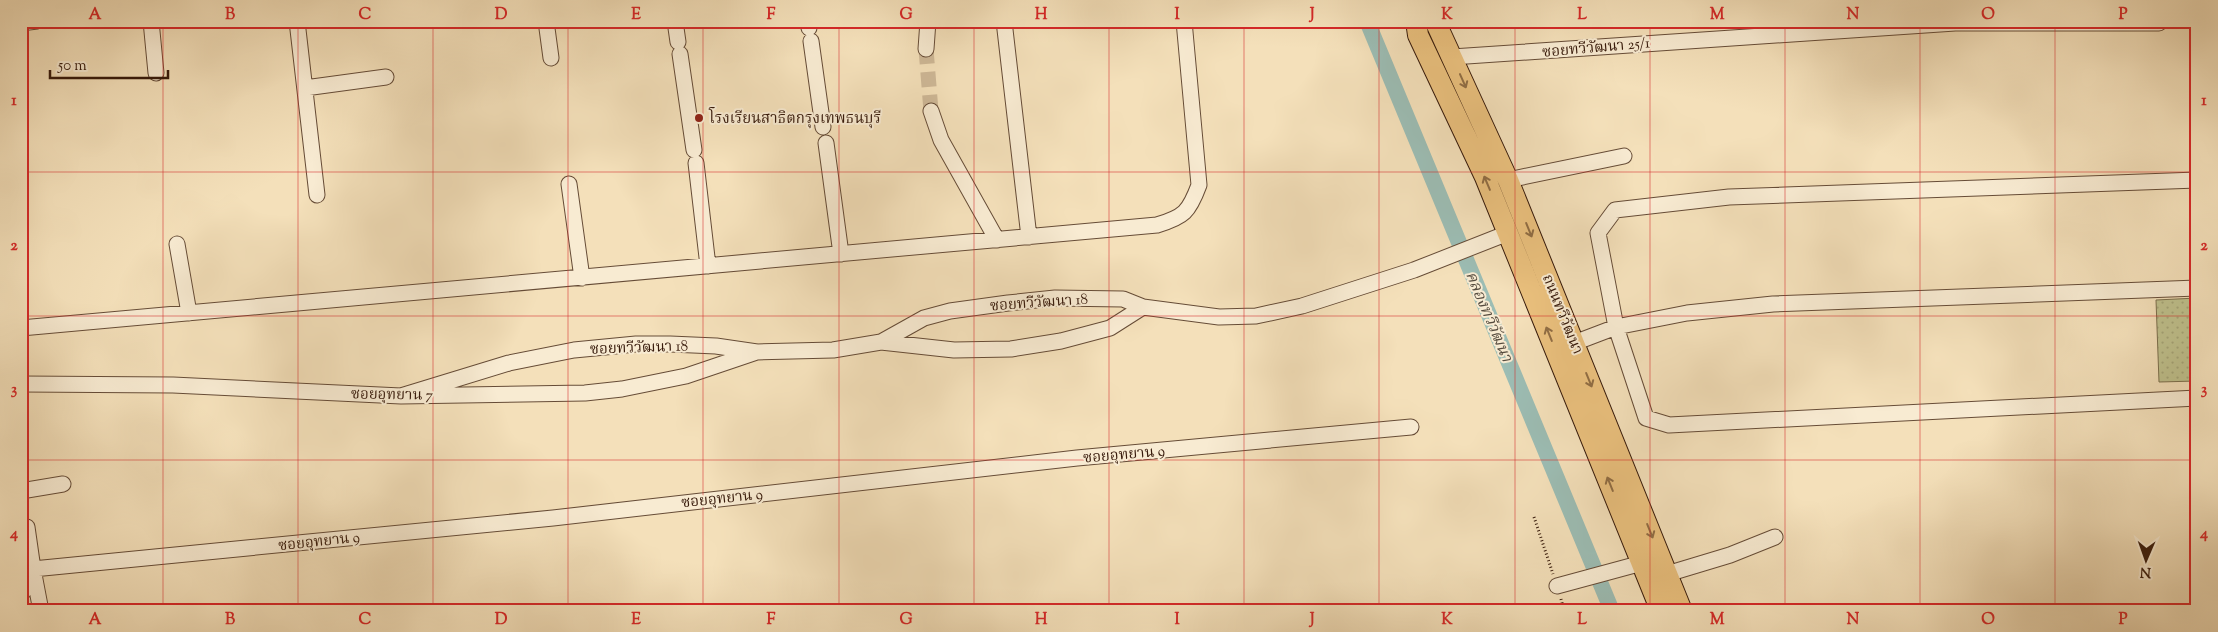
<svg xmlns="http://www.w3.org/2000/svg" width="2218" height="632" font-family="'Sorts Mill Goudy','Noto Serif Thai',serif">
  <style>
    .garden { fill: url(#garden-dots); stroke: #7b6e4c }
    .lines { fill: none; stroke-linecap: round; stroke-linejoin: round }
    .canal { stroke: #9cbdb4; stroke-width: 16 }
    .minor-tunnel { stroke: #ceb897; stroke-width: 15; stroke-dasharray: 15 8; stroke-linecap: butt }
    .minor-casing { stroke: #664c37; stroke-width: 17 }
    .major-casing { stroke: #371a0b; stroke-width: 22 }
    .path { stroke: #371a0b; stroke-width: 3; stroke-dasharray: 1 2.5; stroke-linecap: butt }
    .minor { stroke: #f8ebd2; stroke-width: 15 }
    .major { stroke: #eac07d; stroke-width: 20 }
    .oneway { stroke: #906d44 }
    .grid { fill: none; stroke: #d62828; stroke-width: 1; stroke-opacity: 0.55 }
    .poi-dot { fill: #8f2418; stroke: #f8ebd2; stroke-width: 2 }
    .labels { text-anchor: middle; stroke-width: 4; stroke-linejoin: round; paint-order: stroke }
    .street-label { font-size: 15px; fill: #371a0b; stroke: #f8ebd2 }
    .poi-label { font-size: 15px; fill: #371a0b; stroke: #f8ebd2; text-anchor: start }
    .water-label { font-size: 16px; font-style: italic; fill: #554b3e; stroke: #f8ebd2 }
    .neatline { fill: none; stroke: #d62828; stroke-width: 2 }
    .grid-label { font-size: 16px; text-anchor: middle; font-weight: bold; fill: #d62828 }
  </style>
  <defs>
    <pattern id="garden-dots" width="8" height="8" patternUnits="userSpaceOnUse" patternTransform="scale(1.25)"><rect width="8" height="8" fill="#bfc18d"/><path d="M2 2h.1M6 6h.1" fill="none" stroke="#a5a578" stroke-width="1.8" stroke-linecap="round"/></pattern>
  </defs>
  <rect width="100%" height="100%" fill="#f4e0ba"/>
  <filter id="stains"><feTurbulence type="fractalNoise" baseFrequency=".004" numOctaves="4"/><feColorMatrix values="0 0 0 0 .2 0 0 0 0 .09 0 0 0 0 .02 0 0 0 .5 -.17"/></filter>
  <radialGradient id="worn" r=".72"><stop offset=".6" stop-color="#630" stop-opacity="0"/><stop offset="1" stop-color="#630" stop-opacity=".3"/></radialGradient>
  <!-- garden -->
  <path class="garden" d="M2197,298V381L2159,382L2156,300Z"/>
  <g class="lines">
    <!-- canal -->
    <path class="canal" d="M1367,21L1612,611"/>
    <!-- minor-tunnel -->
    <path class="minor-tunnel" d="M926,49L931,111"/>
    <!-- minor casing -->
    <g class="minor-casing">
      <path id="minor" d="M151,21L156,73
        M297,21L317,195
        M546,21L551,58
        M675,21L678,42
        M808,21L809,28
        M1004,21L1029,237
        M21,23L37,21
        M811,41L823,127
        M926,49L928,21
        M680,54L694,150
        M1452,57L1955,23H2159
        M305,88L386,77
        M931,111L941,140L997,240
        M826,143L841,254
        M696,163L708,266
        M1508,180L1624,156
        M2197,180L1729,197L1615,210L1598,233L1616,327L1646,418L1669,425L2197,398
        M569,184L582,278
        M177,244L189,313
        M21,328L1157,225C1184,217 1189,212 1199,185L1184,21
        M881,342L954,350L1011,349L1061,341L1110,328L1143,307
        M1574,343L1616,327L1687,313L1773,304L2197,288
        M21,384L173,385L401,396L585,393L622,389L686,376L757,352
        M401,396L509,363L574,350L636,344H670L716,346L757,352L833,350L881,342L924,318L950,311L1008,303L1055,298L1123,299L1143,307L1219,317L1256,316L1302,306L1414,270L1508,233
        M21,491L63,484
        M27,527L33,569
        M1667,574L1730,555L1775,537
        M1557,586L1642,563
        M21,591H24
        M41,611L33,569L553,518L1077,458L1411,427"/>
    </g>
    <!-- major casing -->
    <g class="major-casing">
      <path id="major" d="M1416,21L1418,35L1485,177L1661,611
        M1435,21L1508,180L1682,611"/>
    </g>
    <!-- path -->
    <path class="path" d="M1534,517L1553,574
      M1561,599L1564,611"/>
    <!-- minor -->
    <use href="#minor" class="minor"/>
    <!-- major -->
    <use href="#major" class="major"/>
  </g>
  <!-- one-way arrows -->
  <defs><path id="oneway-shaft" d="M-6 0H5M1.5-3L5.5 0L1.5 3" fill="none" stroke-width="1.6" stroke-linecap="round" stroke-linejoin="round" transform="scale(1.25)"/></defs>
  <g class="oneway">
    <use href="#oneway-shaft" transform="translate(1463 81) rotate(66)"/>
    <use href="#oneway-shaft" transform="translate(1487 183) rotate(-113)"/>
    <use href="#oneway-shaft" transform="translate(1529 230) rotate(68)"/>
    <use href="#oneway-shaft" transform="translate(1549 334) rotate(-112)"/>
    <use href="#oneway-shaft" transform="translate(1589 380) rotate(68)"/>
    <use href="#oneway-shaft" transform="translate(1610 484) rotate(-112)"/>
    <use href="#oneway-shaft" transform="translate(1650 531) rotate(68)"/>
  </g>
  <!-- grid -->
  <path class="grid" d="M163,21V611M298,21V611M433,21V611M568,21V611M703,21V611M839,21V611M974,21V611M1109,21V611M1244,21V611M1379,21V611M1515,21V611M1650,21V611M1785,21V611M1920,21V611M2055,21V611M21,172H2197M21,316H2197M21,460H2197"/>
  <!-- markers -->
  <circle class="poi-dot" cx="699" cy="118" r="5"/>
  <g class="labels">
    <!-- street labels -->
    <g class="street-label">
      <text transform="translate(1596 47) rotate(-5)" y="5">ซอยทวีวัฒนา 25/1</text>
      <text transform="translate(1039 302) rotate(-4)" y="5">ซอยทวีวัฒนา 18</text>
      <text transform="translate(1563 314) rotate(68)" y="5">ถนนทวีวัฒนา</text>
      <text transform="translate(639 347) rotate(-2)" y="5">ซอยทวีวัฒนา 18</text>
      <text transform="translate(392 394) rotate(1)" y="5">ซอยอุทยาน 7</text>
      <text transform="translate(1124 454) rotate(-5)" y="5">ซอยอุทยาน 9</text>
      <text transform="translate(722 498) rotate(-6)" y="5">ซอยอุทยาน 9</text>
      <text transform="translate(319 541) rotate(-6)" y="5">ซอยอุทยาน 9</text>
    </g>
    <!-- poi labels -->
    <g class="poi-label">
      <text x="709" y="123">โรงเรียนสาธิตกรุงเทพธนบุรี</text>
    </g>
    <!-- water labels -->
    <g class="water-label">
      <text transform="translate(1490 316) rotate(67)" y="6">คลองทวีวัฒนา</text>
    </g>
  </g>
  <!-- margin -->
  <rect width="2218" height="632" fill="none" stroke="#f4e0ba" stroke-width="55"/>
  <!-- north arrow -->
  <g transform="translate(2146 560) rotate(182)" stroke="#f8ebd2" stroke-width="4" paint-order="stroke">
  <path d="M0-4L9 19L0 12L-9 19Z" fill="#371a0b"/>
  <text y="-8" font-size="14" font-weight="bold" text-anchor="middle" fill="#371a0b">N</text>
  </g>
  <!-- scale -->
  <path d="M50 70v8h118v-8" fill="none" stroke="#371a0b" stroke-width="2.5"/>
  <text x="58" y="70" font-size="15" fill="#371a0b" stroke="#f8ebd2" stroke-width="4" paint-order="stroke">50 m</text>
  <rect x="28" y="28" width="2162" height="576" class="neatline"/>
  <g class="grid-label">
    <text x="95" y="19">A</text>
    <text x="230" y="19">B</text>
    <text x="365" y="19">C</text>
    <text x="501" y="19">D</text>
    <text x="636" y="19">E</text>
    <text x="771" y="19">F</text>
    <text x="906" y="19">G</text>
    <text x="1041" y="19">H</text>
    <text x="1177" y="19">I</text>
    <text x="1312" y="19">J</text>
    <text x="1447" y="19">K</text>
    <text x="1582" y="19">L</text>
    <text x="1717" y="19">M</text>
    <text x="1853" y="19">N</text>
    <text x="1988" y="19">O</text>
    <text x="2123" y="19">P</text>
    <text x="14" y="105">1</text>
    <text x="2204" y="105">1</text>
    <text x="14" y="250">2</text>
    <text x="2204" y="250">2</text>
    <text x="14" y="394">3</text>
    <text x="2204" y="394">3</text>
    <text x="14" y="538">4</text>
    <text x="2204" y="538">4</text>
    <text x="95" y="624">A</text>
    <text x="230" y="624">B</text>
    <text x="365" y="624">C</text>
    <text x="501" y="624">D</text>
    <text x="636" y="624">E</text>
    <text x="771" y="624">F</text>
    <text x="906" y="624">G</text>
    <text x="1041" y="624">H</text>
    <text x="1177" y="624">I</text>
    <text x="1312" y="624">J</text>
    <text x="1447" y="624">K</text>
    <text x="1582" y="624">L</text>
    <text x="1717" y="624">M</text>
    <text x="1853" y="624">N</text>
    <text x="1988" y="624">O</text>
    <text x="2123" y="624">P</text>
  </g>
  <rect width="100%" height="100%" filter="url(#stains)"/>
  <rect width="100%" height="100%" fill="url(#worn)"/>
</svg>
